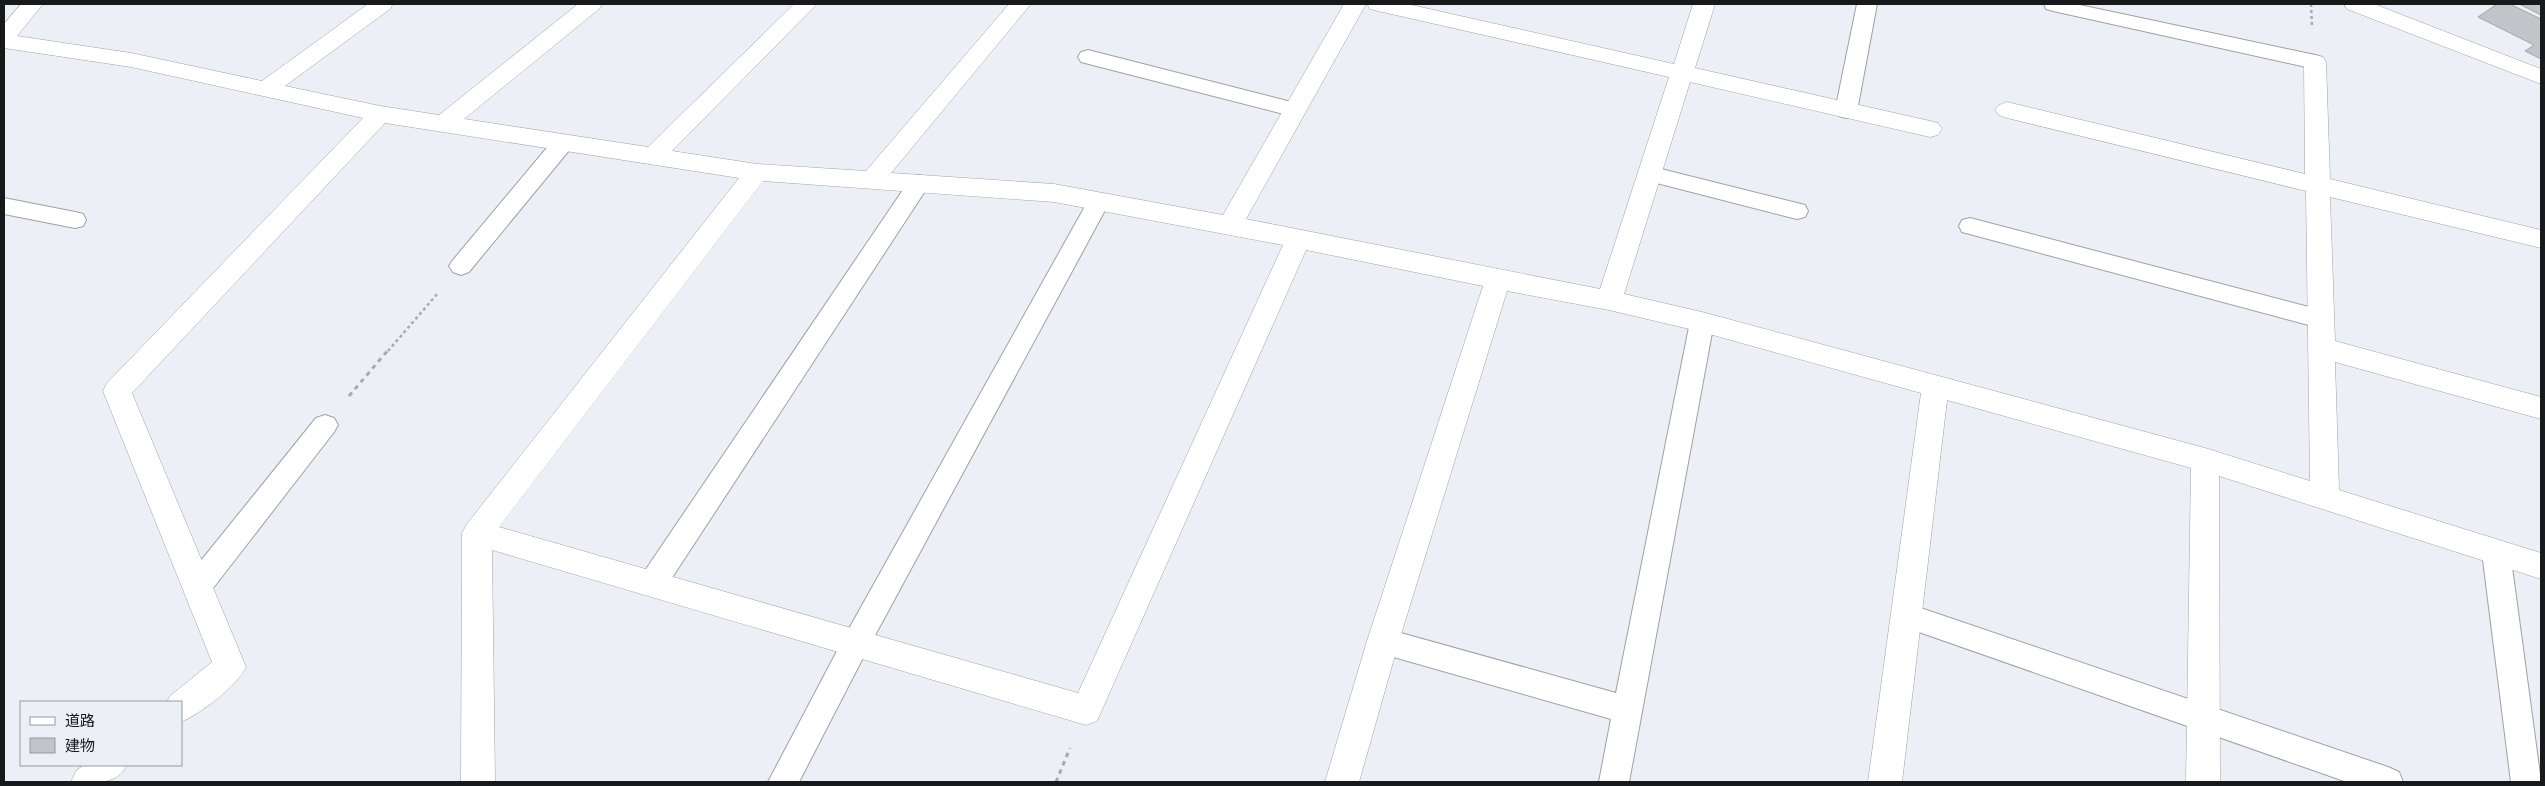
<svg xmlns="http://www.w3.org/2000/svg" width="2545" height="786" font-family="'Space Grotesk','Noto Sans JP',sans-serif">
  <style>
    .building { fill: #c1c4c9; stroke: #a4a7ac }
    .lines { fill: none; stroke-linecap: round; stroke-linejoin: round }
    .lane-casing { stroke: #9ea1a5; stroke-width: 2 }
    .street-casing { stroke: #9ea1a5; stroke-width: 1 }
    .path-far1 { stroke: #a7aaae; stroke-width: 2.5; stroke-dasharray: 3 3; stroke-linecap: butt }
    .path { stroke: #a7aaae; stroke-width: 3; stroke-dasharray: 4.5 4.5; stroke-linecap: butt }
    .lane { fill: #fff; fill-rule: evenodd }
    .street { fill: #fff; fill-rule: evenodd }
  </style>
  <rect width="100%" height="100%" fill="#eceff5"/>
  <!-- building -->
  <path class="building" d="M2497,4H2510L2541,19V59L2525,51L2534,45L2478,17Z
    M2519,4H2541V15Z"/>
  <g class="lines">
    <!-- lane casing -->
    <g class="lane-casing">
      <path id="lane" d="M1857,4H1877L1857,111L1853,116L1846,118L1839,116L1835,111Z
        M2044,4H2075L2315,55L2322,57L2325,62L2322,67L2315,69L2053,11L2046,9Z
        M1088,50L1295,103L1302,105L1306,110L1302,115L1295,117L1081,62L1078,57L1081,52Z
        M563,136L571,138L574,143L571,148L469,272L461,275L453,272L449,266L453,260L555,138Z
        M1649,166L1805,205L1808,211L1805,217L1797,219L1641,179L1638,174L1641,169Z
        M919,175L927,178L930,183L927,188L662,593L652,596L642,593L638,584L642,575L911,178Z
        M1099,193L1107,195L1110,201L866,652L799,782H768L846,634L1088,201L1091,195Z
        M4,198L75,212L83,214L86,220L83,226L75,228L4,214Z
        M1970,218L2320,310L2328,313L2332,319L2328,325L2320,328L1962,232L1959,226L1962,220Z
        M1702,313L1710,316L1714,322L1629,782H1599L1611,719L1383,654L1373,650L1369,641L1373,632L1383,628L1616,693L1690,322L1694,316Z
        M325,415L334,418L338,425L334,432L207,596L197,599L187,596L183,587L187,578L316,418Z
        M2496,540L2506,544L2510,552L2541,782H2511L2482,552L2486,544Z
        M1906,603L2388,767L2399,772L2403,782H2347L1896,624L1892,615L1896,606Z"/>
    </g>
    <!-- street casing -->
    <g class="street-casing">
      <path id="street" d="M21,4H43L17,36L131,53L262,81L368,4H393L390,9L285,86L380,106L439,115L578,4H602L599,9L464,119L648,147L794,4H817L672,151L757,164L866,171L1009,4H1031L891,173L1054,184L1223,215L1344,4H1366L1246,219L1600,289L1669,77L1378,11L1370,9L1367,4H1407L1674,64L1693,4H1715L1695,68L1930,121L1938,123L1942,129L1938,135L1930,137L1690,82L1624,294L1702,312L2205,448L2310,481L2306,191L2007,118L1999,115L1995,110L1999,105L2007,102L2305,174L2304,62L2307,57L2315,55L2323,57L2326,62L2330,179L2541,230V248L2330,197L2335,341L2541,397V419L2335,362L2339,490L2541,553V579L2219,476L2220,782H2186L2191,468L1947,400L1902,782H1868L1921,393L1702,332L1609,310L1507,291L1399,641L1359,782H1325L1367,641L1483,286L1306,250L1097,721L1086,725L492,550L495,782H461L462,533L467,524L739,178L385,123L132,393L246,667C237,686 200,714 181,722V702H167L170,696L212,662L103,391L107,383L363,118L131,67L4,48V24ZM763,181L1054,202L1283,245L1078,693L499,527Z
        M2344,4H2374L2541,69V84L2347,9Z
        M84,765H127C116,786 96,782 71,782L76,771Z"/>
    </g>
    <!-- path-far1 -->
    <path class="path-far1" d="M2311,4L2312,26
      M388,351L438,293"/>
    <!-- path -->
    <path class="path" d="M349,396L389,349
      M1056,782L1070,748"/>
    <!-- lane -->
    <use href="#lane" class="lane"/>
    <!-- street -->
    <use href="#street" class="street"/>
  </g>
  <!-- border -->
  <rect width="2545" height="786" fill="none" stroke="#18191b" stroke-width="10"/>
  <!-- legend -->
  <rect x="20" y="701" width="162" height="65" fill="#eceff5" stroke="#97999e"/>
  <rect x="30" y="717" width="25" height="8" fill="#ffffff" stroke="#97999e"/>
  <text x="65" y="726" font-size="15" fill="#18191b">道路</text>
  <rect x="30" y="738" width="25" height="15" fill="#c1c4c9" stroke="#97999e"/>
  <text x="65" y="751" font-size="15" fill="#18191b">建物</text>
</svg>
